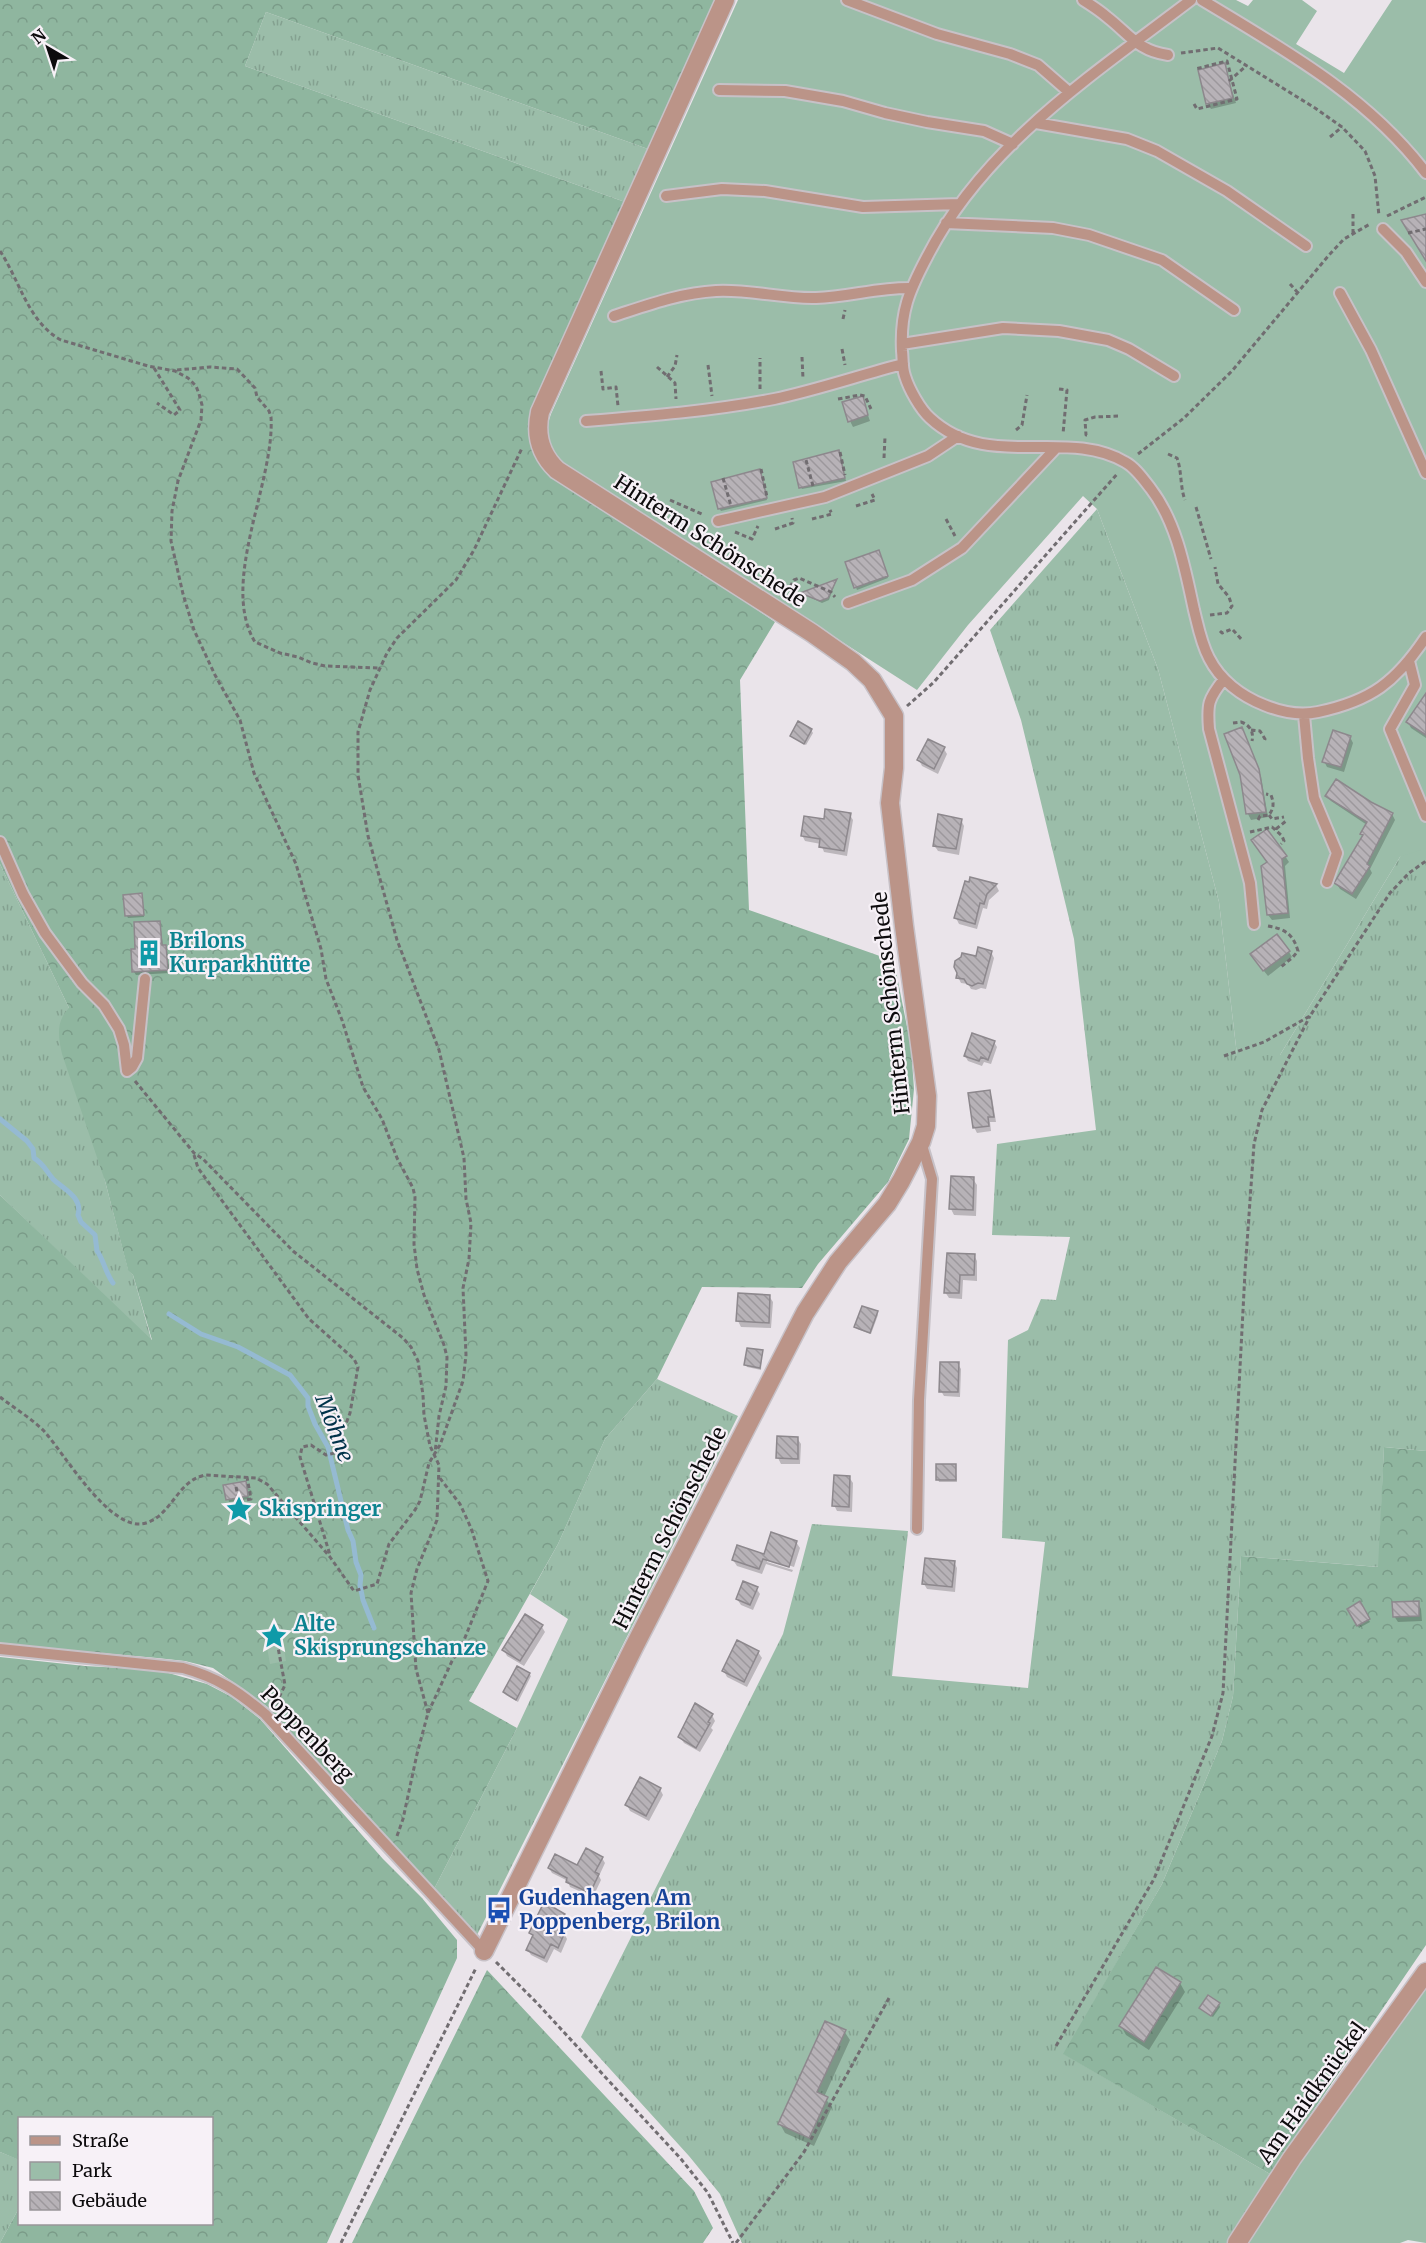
<svg xmlns="http://www.w3.org/2000/svg" width="1426" height="2243" font-family="Merriweather,serif">
  <style>
    .grass { fill: url(#grass-tufts) }
    .forest { fill: url(#forest-crowns) }
    .park { fill: #9bbda9 }
    .shadow { fill: #0003 }
    .lines { fill: none; stroke-linecap: round; stroke-linejoin: round }
    .stream { stroke: #95bad2; stroke-width: 5 }
    .building { fill: url(#building-back-hatch); stroke: #8d888d; stroke-width: 1.5 }
    .service-casing { stroke: #c7c1c7; stroke-width: 14 }
    .minor-casing { stroke: #c7c1c7; stroke-width: 21 }
    .path { stroke: #716d71; stroke-width: 3; stroke-dasharray: 4.5 3; stroke-linecap: butt }
    .service { stroke: #bb9488; stroke-width: 10 }
    .minor { stroke: #bb9488; stroke-width: 18 }
    .labels { text-anchor: middle; stroke-width: 4.5; stroke-linejoin: round; paint-order: stroke }
    .street-label { font-size: 21px; fill: #0d0b0d; stroke: #f7f1f7 }
    .culture-label { font-size: 21px; font-weight: bold; fill: #0d838f; stroke: #f7f1f7; text-anchor: start }
    .transit-label { font-size: 21px; font-weight: bold; fill: #164399; stroke: #f7f1f7; text-anchor: start }
    .water-label { font-size: 22px; font-style: italic; fill: #003249; stroke: #f7f1f7 }
  </style>
  <defs>
    <pattern id="grass-tufts" width="24" height="20" patternUnits="userSpaceOnUse" patternTransform="scale(1.5)"><rect width="24" height="20" fill="#9bbda9"/><path d="M3 7l-1-3M5 7V3M7 7l1-3M15 17l-1-3M17 17v-4M19 17l1-3" fill="none" stroke="#84a190"/></pattern>
    <pattern id="forest-crowns" width="20" height="18" patternUnits="userSpaceOnUse" patternTransform="scale(1.5)"><rect width="20" height="18" fill="#8fb69f"/><path d="M2 6a3 3 0 1 1 6 0M12 15a3 3 0 1 1 6 0" fill="none" stroke="#7a9b88"/></pattern>
    <pattern id="building-back-hatch" width="6" height="6" patternUnits="userSpaceOnUse" patternTransform="scale(1.5)"><rect width="6" height="6" fill="#b7b2b7"/><path d="M-1 5l2 2M0 0l6 6M5-1l2 2" fill="none" stroke="#9c989c"/></pattern>
  </defs>
  <rect width="100%" height="100%" fill="#eae4ea"/>
  <!-- grass -->
  <path class="grass" d="M266,12L648,149L625,202L245,66Z
    M1097,509L1158,669L1219,902L1237,1055H1280L1400,857L1426,828V1451L1384,1447L1379,1567L1241,1556L1233,1696L1222,1741L1162,1884L1064,2054L1270,2174L1228,2243H742L720,2194L689,2156L581,2037L783,1634L812,1524L908,1531L892,1676L1028,1688L1045,1542L1002,1538L1008,1340L1028,1330L1041,1299L1056,1300L1070,1237L992,1235L997,1144L1096,1130L1074,939L1021,720L990,630Z
    M0,864L69,1008L105,1181L128,1269L133,1275L152,1342L0,1195Z
    M657,1379L738,1416L476,1937L433,1891L517,1728L568,1619L530,1594L558,1544L605,1439Z
    M0,2152L20,2160L19,2208L0,2243Z"/>
  <!-- forest -->
  <path class="forest" d="M0,0H716L648,149L266,12L245,66L625,202L534,448L671,550L775,622L740,680L749,910L894,961L911,1047L914,1089L909,1139L888,1182L818,1264L802,1288L702,1287L657,1379L605,1439L558,1544L469,1701L517,1728L433,1891L392,1851L269,1708L213,1668L185,1661L157,1658L0,1644V1195L152,1340L133,1275L128,1270L105,1181L62,1054C58,1036 56,1021 69,1008L0,864Z
    M1384,1447L1426,1451V1945L1270,2174L1063,2054L1162,1884L1222,1741L1233,1696L1241,1556L1378,1567Z
    M0,1657L85,1666L158,1670L207,1684L232,1697L260,1719L383,1859L422,1898L457,1940V1958L327,2243H0L19,2208L20,2224H212V2118H20L19,2160L0,2152Z
    M487,1970L694,2191L713,2228L703,2243H352Z"/>
  <!-- park -->
  <path class="park" d="M738,0H1236L1248,6L1253,0H1302L1317,11L1296,44L1344,73L1392,0H1426V848L1400,857L1280,1055H1237L1219,902L1158,669L1097,509L1083,496L968,625L917,690L557,459L544,435L551,414Z
    M281,1628L286,1661L270,1664L264,1631Z
    M1426,1988V2243L1408,2240L1400,2243H1246L1325,2123Z"/>
  <!-- shadow -->
  <path class="shadow" d="M1224,65L1236,103L1211,109L1208,104Z
    M862,398L870,421L853,427L850,421Z
    M839,454L846,481L802,489L801,487Z
    M760,474L767,500L721,511L719,508Z
    M880,554L888,578L857,590L846,563Z
    M836,581L829,600L822,603L803,594Z
    M1426,696V738L1411,728L1408,722Z
    M811,730L813,733L806,745L792,736Z
    M1245,735L1261,776L1268,817L1251,820L1248,814L1242,775Z
    M1350,737L1353,743L1344,772L1327,767L1324,761Z
    M944,749L947,754L938,774L922,766L919,760Z
    M1327,796L1392,814L1395,820L1370,869L1372,873L1356,899L1340,889L1336,883L1364,837L1362,834L1367,825L1331,801Z
    M850,815L853,820L847,856L824,852L821,844L805,841L802,835L825,821Z
    M961,820L964,826L959,855L938,851L934,845Z
    M1285,856L1289,862L1285,866L1290,918L1272,920L1268,915L1263,867Z
    M996,885L999,891L989,900L987,909L983,908L977,929L959,924L956,918Z
    M141,894L144,917L128,918L127,916Z
    M160,922L163,947H165L167,950L169,973L136,975L134,972L137,950Z
    M991,952L994,958L986,989L981,988L976,990L971,989L968,984L961,983L958,977L977,958Z
    M1289,952L1292,957L1268,976L1255,960Z
    M994,1042L997,1047L991,1064L984,1062L982,1066L968,1061L965,1056Z
    M989,1092L992,1097L996,1122H990L991,1131L977,1133L974,1127Z
    M973,1179L977,1185L976,1216L954,1215L951,1209Z
    M974,1255L977,1261V1281L963,1280L962,1299L949,1298L945,1292Z
    M769,1296L773,1302L771,1328L741,1327L738,1321Z
    M877,1313L878,1315L871,1334L857,1329L856,1327Z
    M762,1352L761,1370L747,1367L746,1365Z
    M958,1364L961,1369L960,1397L944,1396L941,1391Z
    M797,1438L801,1444L800,1464H781L778,1458Z
    M955,1465L957,1482H939L938,1479Z
    M849,1477L853,1483L852,1512L837,1511L834,1505Z
    M246,1485L249,1499L229,1502L225,1486Z
    M796,1542L800,1548L794,1567L767,1558V1562L793,1570L792,1572L766,1564L762,1574L737,1566L733,1560L765,1555Z
    M954,1562L957,1568L955,1592L927,1589L924,1584Z
    M756,1588L760,1594L753,1610L741,1605L737,1599Z
    M1359,1603L1370,1622L1359,1628L1349,1609Z
    M1418,1603L1421,1609L1422,1621L1398,1622L1394,1616Z
    M542,1627L545,1632L524,1666L507,1656L504,1650Z
    M758,1652L762,1658L747,1687L727,1677L724,1671Z
    M529,1674L531,1676L518,1702L506,1695L504,1692Z
    M712,1715L715,1721L711,1728L713,1730L700,1752L684,1743L680,1737Z
    M660,1789L663,1795L649,1821L630,1811L627,1805Z
    M602,1858L605,1863L599,1876L601,1880L593,1897L570,1887L568,1881L552,1873L549,1868L578,1867Z
    M564,1915L568,1921L563,1931L567,1939L561,1953L554,1949L547,1963L531,1955L528,1950L533,1938L531,1933Z
    M1180,1983L1185,1992L1149,2050L1126,2035L1121,2026Z
    M1219,2004L1220,2007L1213,2017L1203,2010Z
    M844,2031L850,2040L824,2097L832,2107L814,2146L785,2133L780,2124Z"/>
  <g class="lines">
    <!-- stream -->
    <path class="stream" d="M0,1119L27,1141L33,1149L34,1158C44,1164 46,1171 53,1179C63,1189 83,1197 78,1215L81,1222L95,1235L97,1251C102,1256 106,1274 113,1283
      M169,1314L201,1334L238,1347L290,1375L308,1398V1406L315,1424L328,1447L348,1530L353,1541L356,1562L361,1575L360,1585L363,1600L374,1628"/>
  </g>
  <!-- building -->
  <path class="building" d="M1225,63L1233,98L1206,104L1198,70Z
    M1426,214V261L1401,220Z
    M863,396L868,415L848,422L842,402Z
    M839,450L845,478L799,488L793,462Z
    M760,469L767,498L718,509L711,482Z
    M879,550L888,576L854,588L845,562Z
    M837,579L828,598L820,601L800,593Z
    M1426,693V735L1406,722Z
    M798,721L812,729L804,744L790,736Z
    M1242,727L1259,769L1266,812L1246,814L1240,775L1224,734Z
    M1333,730L1351,736L1341,767L1322,762Z
    M928,739L945,747L934,769L917,760Z
    M1336,779L1371,802L1393,813L1367,864L1370,866L1352,894L1334,883L1363,835L1360,834L1367,822L1325,796Z
    M825,809L851,813L844,851L819,847L820,839L801,836L804,816L824,819Z
    M938,814L962,819L956,849L933,846Z
    M1267,829L1287,856L1282,859L1288,913L1267,915L1261,866L1267,862L1251,840Z
    M970,877L997,884L987,894L984,904L980,903L975,924L954,918L965,881L969,882Z
    M142,893L144,915L125,916L123,895Z
    M160,921L162,945H166L168,970L132,972L131,949H135L134,922Z
    M1277,934L1290,951L1263,971L1250,954Z
    M978,947L992,951L983,984L978,983L972,986L967,984L964,979L956,978L957,973L954,967L955,961L961,957L962,953L976,956Z
    M972,1033L995,1041L988,1060L981,1057L979,1061L964,1056Z
    M990,1090L994,1117H988L989,1126L973,1128L968,1093Z
    M951,1176L974,1177L973,1210L949,1209Z
    M947,1253L975,1254L974,1275H960L959,1293H944Z
    M738,1293L770,1295L769,1323L736,1321Z
    M862,1306L878,1311L870,1333L854,1327Z
    M747,1348L763,1350L760,1368L744,1365Z
    M940,1362H959L958,1392H939Z
    M777,1436L798,1437V1459L776,1458Z
    M936,1464H956V1480H936Z
    M834,1475L850,1476L849,1507L832,1506Z
    M246,1481L248,1496L226,1500L223,1485Z
    M771,1532L797,1541L789,1567L763,1559L759,1569L732,1560L737,1545L764,1554Z
    M925,1558L955,1561L952,1587L922,1584Z
    M743,1581L758,1587L750,1605L736,1599Z
    M1360,1601L1370,1619L1357,1626L1347,1609Z
    M1419,1601V1616L1393,1617L1392,1602Z
    M525,1614L543,1625L520,1661L502,1650Z
    M737,1640L759,1651L744,1682L722,1671Z
    M517,1666L530,1673L516,1700L503,1692Z
    M695,1703L713,1714L708,1722L710,1723L696,1748L678,1737Z
    M640,1777L661,1788L646,1816L625,1805Z
    M586,1848L603,1857L595,1872L599,1874L590,1893L566,1882L567,1878L548,1868L555,1854L577,1865Z
    M544,1902L565,1914L560,1924L565,1932L558,1948L551,1944L544,1958L526,1950L533,1935L529,1933Z
    M1156,1967L1181,1982L1144,2042L1119,2026Z
    M1208,1995L1220,2003L1211,2016L1199,2008Z
    M825,2021L846,2030L817,2092L828,2097L809,2138L778,2124Z"/>
  <g class="lines">
    <!-- service casing -->
    <g class="service-casing">
      <path id="service" d="M847,0L937,34L1010,54L1038,65L1069,92
        M1083,0C1091,5 1099,10 1107,17C1129,34 1138,51 1168,55
        M1191,0C1094,74 984,145 927,257C909,291 900,312 902,351C903,359 902,368 905,376C909,389 920,409 930,418C988,472 1065,427 1125,462C1135,467 1144,480 1151,489C1177,523 1185,569 1194,610C1198,626 1201,643 1209,658C1220,680 1241,696 1264,705C1281,712 1299,716 1318,712C1371,701 1396,682 1426,637
        M1202,0C1283,49 1368,96 1426,173
        M719,90L785,91L843,101L885,113L927,122L984,131L1013,144
        M1036,123L1127,139L1157,151L1227,191L1306,246
        M666,196L722,189L765,191L863,207L959,204
        M946,223L1053,228L1089,235L1162,260L1234,310
        M1383,229L1406,252L1426,282
        M1340,293L1371,350L1426,473
        M614,316C648,305 680,293 716,291C749,289 783,299 816,298C849,297 879,287 912,288
        M902,344L1003,328L1059,331L1108,340L1129,349L1174,376
        M586,421C649,416 712,411 774,399C817,390 860,375 903,364
        M718,521L825,497L928,456L958,436
        M848,603L912,580L962,548L1056,448
        M1409,661L1415,685L1390,729L1426,816
        M1224,679C1208,699 1207,704 1209,729L1250,883L1254,924
        M1304,715L1308,758L1314,798L1337,853L1327,882
        M0,842L23,894L45,933L82,983L104,1005L119,1029L124,1045L127,1071
        M127,1071L132,1067L137,1058L145,979
        M917,1529L919,1400L932,1179L921,1142
        M0,1649L183,1668C219,1678 237,1691 265,1714L484,1951"/>
    </g>
    <!-- minor casing -->
    <g class="minor-casing">
      <path id="minor" d="M484,1951L634,1647L805,1313L838,1262L887,1204L901,1181L921,1142L926,1126L927,1096L904,926L890,803L894,768V716L872,680L853,662L812,633L557,470C540,454 535,435 540,412L725,0
        M1237,2243L1292,2158L1426,1972"/>
    </g>
    <!-- path -->
    <path class="path" d="M1181,53L1218,48L1315,108L1342,127L1365,151L1375,176L1379,216
      M1229,81L1247,65
      M1194,104L1197,109L1237,99L1227,61L1195,69
      M1330,137L1342,127
      M1353,214V233
      M1387,216L1426,197
      M1408,233L1426,229
      M0,251C20,281 28,322 61,340L148,366L175,371L188,378L196,386L199,394L202,405L201,420L178,481L172,511L171,541L183,594L194,630L215,675L240,720L254,773L296,864L321,949L326,979L342,1020L363,1087L382,1119L397,1158L413,1188L415,1197L414,1244L417,1269L424,1295L444,1345L447,1357L446,1386L439,1416L435,1453
      M1290,284L1298,293
      M843,319L845,310
      M842,349L845,365
      M802,357L803,379
      M708,365L712,396
      M657,367L675,383L676,399
      M154,368L180,410L174,415L157,403
      M177,370L210,367L237,369L255,388L257,397L269,411L271,417C275,482 219,583 255,642L280,653L298,657L312,663L325,666L378,668
      M601,371L603,389L616,387L618,406
      M667,377L675,366L677,355
      M760,389V358
      M1059,389L1067,390L1063,434
      M838,399L860,395L865,396L871,409
      M1016,430L1022,425L1027,395
      M1087,435H1086L1085,420L1095,417L1120,416
      M840,452L845,475
      M1138,454L1184,418L1232,371L1329,255L1344,239L1370,224
      M1168,454L1177,458C1182,472 1180,487 1185,500
      M884,458L885,437
      M806,460L813,486
      M761,469L767,497
      M723,478L731,506
      M670,500L704,515
      M856,506L875,500L872,494
      M1196,507L1211,559
      M812,519L832,514L830,510
      M946,519L955,536
      M775,529L793,523L792,518
      M735,532L752,539L758,526
      M790,587L794,580L799,578L831,592L835,597
      M1210,615L1227,613L1232,606L1229,597L1218,584L1215,567
      M1220,631L1222,633L1232,629L1243,641
      M907,706L934,682L1118,473
      M1233,723L1241,722C1250,725 1254,732 1252,741
      M1251,730L1260,731L1265,739L1264,742
      M1269,815L1272,819L1284,817
      M1258,820L1260,816L1269,815C1274,808 1274,803 1271,795L1266,794
      M1276,829L1286,821
      M1250,832L1272,827L1282,836L1284,841L1281,844
      M1268,926C1285,929 1293,934 1298,951L1293,957L1281,967
      M1224,1056L1264,1042L1310,1016L1390,893L1409,873L1426,861
      M135,1081L194,1153L203,1159L293,1251L403,1338L411,1347L418,1361L423,1395L424,1415L430,1446L439,1465L437,1520L417,1569L411,1593L416,1669L428,1713
      M194,1155L198,1168L309,1319L354,1359L358,1367L350,1413L335,1453L326,1455L311,1445L302,1447L300,1457L330,1555
      M0,1397C14,1408 31,1418 44,1431C64,1453 111,1534 146,1523C172,1515 177,1481 205,1475L256,1478L267,1484L330,1557L354,1591L377,1584L389,1544L415,1510L420,1501L429,1463L440,1445L463,1381L466,1355L463,1288L469,1259L471,1223L466,1199L464,1158L439,1050L397,940L368,836L358,775V732L370,690L387,653L397,638L456,580L474,550L522,448
      M236,1487L239,1501L251,1499L247,1477
      M276,1704L285,1685L277,1642
      M397,1836L403,1819L417,1754L428,1713L452,1661L462,1645L488,1581L471,1528L460,1504L439,1477
      M496,1962L536,2002L681,2159L708,2193L733,2243
      M1056,2046L1154,1879L1212,1736L1223,1693L1245,1272L1254,1144L1262,1110L1310,1016
      M341,2243L476,1968
      M736,2243L804,2152L889,1998"/>
    <!-- service -->
    <use href="#service" class="service"/>
    <!-- minor -->
    <use href="#minor" class="minor"/>
  </g>
  <!-- icons -->
  <defs>
    <g id="building-bare" transform="scale(2.07)"><path d="M-4-6H4V6H1V3H-1V6H-4ZM-2.5-4.3h1.7v1.8h-1.7ZM.8-4.3h1.7v1.8H.8ZM-2.5-1h1.7V.8h-1.7ZM.8-1h1.7V.8H.8Z" fill="#0f9aa8" stroke="#f7f1f7" stroke-width="2.5" paint-order="stroke"/></g>
    <g id="sight-bare" transform="scale(2.07)"><path d="M0-6L1.8-2.2L6-1.7L2.9 1.2L3.7 5.4L0 3.3L-3.7 5.4L-2.9 1.2L-6-1.7L-1.8-2.2Z" fill="#0f9aa8" stroke="#f7f1f7" stroke-width="2.5" paint-order="stroke"/></g>
    <g id="bus-bare" transform="scale(2.07)"><path d="M-5-6H5V4H4V6H2V4H-2V6H-4V4H-5ZM-3.5-4V0h7V-4ZM-3.5 1.2v1.5H-2V1.2ZM2 1.2v1.5H3.5V1.2Z" fill="#1a4fb4" stroke="#f7f1f7" stroke-width="2.5" paint-order="stroke"/></g>
  </defs>
  <g fill-rule="evenodd">
    <use href="#building-bare" x="149" y="953"/>
    <use href="#sight-bare" x="239" y="1509"/>
    <use href="#sight-bare" x="274" y="1636"/>
    <use href="#bus-bare" x="499" y="1910"/>
  </g>
  <g class="labels">
    <!-- street labels -->
    <g class="street-label">
      <text transform="translate(710 541) rotate(33)" y="7">Hinterm Schönschede</text>
      <text transform="translate(891 1003) rotate(-96)" y="7">Hinterm Schönschede</text>
      <text transform="translate(670 1528) rotate(-63)" y="7">Hinterm Schönschede</text>
      <text transform="translate(307 1734) rotate(46)" y="7">Poppenberg</text>
      <text transform="translate(1312 2093) rotate(-54)" y="7">Am Haidknückel</text>
    </g>
    <!-- culture labels -->
    <g class="culture-label">
      <text x="169" y="948">Brilons<tspan x="169" dy="24">Kurparkhütte</tspan></text>
      <text x="259" y="1516">Skispringer</text>
      <text x="294" y="1631">Alte<tspan x="294" dy="24">Skisprungschanze</tspan></text>
    </g>
    <!-- transit labels -->
    <g class="transit-label">
      <text x="519" y="1905">Gudenhagen Am<tspan x="519" dy="24">Poppenberg, Brilon</tspan></text>
    </g>
    <!-- water labels -->
    <g class="water-label">
      <text transform="translate(335 1428) rotate(69)" y="8">Möhne</text>
    </g>
  </g>
  <!-- legend -->
  <rect x="18" y="2117" width="195" height="108" fill="#f7f1f7" stroke="#999599" stroke-width="1.5"/>
  <rect x="30" y="2136" width="30" height="9" fill="#bb9488" stroke="#999599" stroke-width="1.5"/>
  <text x="72" y="2147" font-size="18" fill="#0d0b0d">Straße</text>
  <rect x="30" y="2162" width="30" height="18" fill="#9bbda9" stroke="#999599" stroke-width="1.5"/>
  <text x="72" y="2177" font-size="18" fill="#0d0b0d">Park</text>
  <rect x="30" y="2192" width="30" height="18" fill="url(#building-back-hatch)" stroke="#999599" stroke-width="1.5"/>
  <text x="72" y="2207" font-size="18" fill="#0d0b0d">Gebäude</text>
  <!-- north arrow -->
  <g transform="translate(48 48) rotate(321)" stroke="#f7f1f7" stroke-width="4.5" paint-order="stroke">
  <path d="M0-4.5L10 22L0 15L-10 22Z" fill="#0d0b0d"/>
  <text y="-9" font-size="16" font-weight="bold" text-anchor="middle" fill="#0d0b0d">N</text>
  </g>
</svg>
